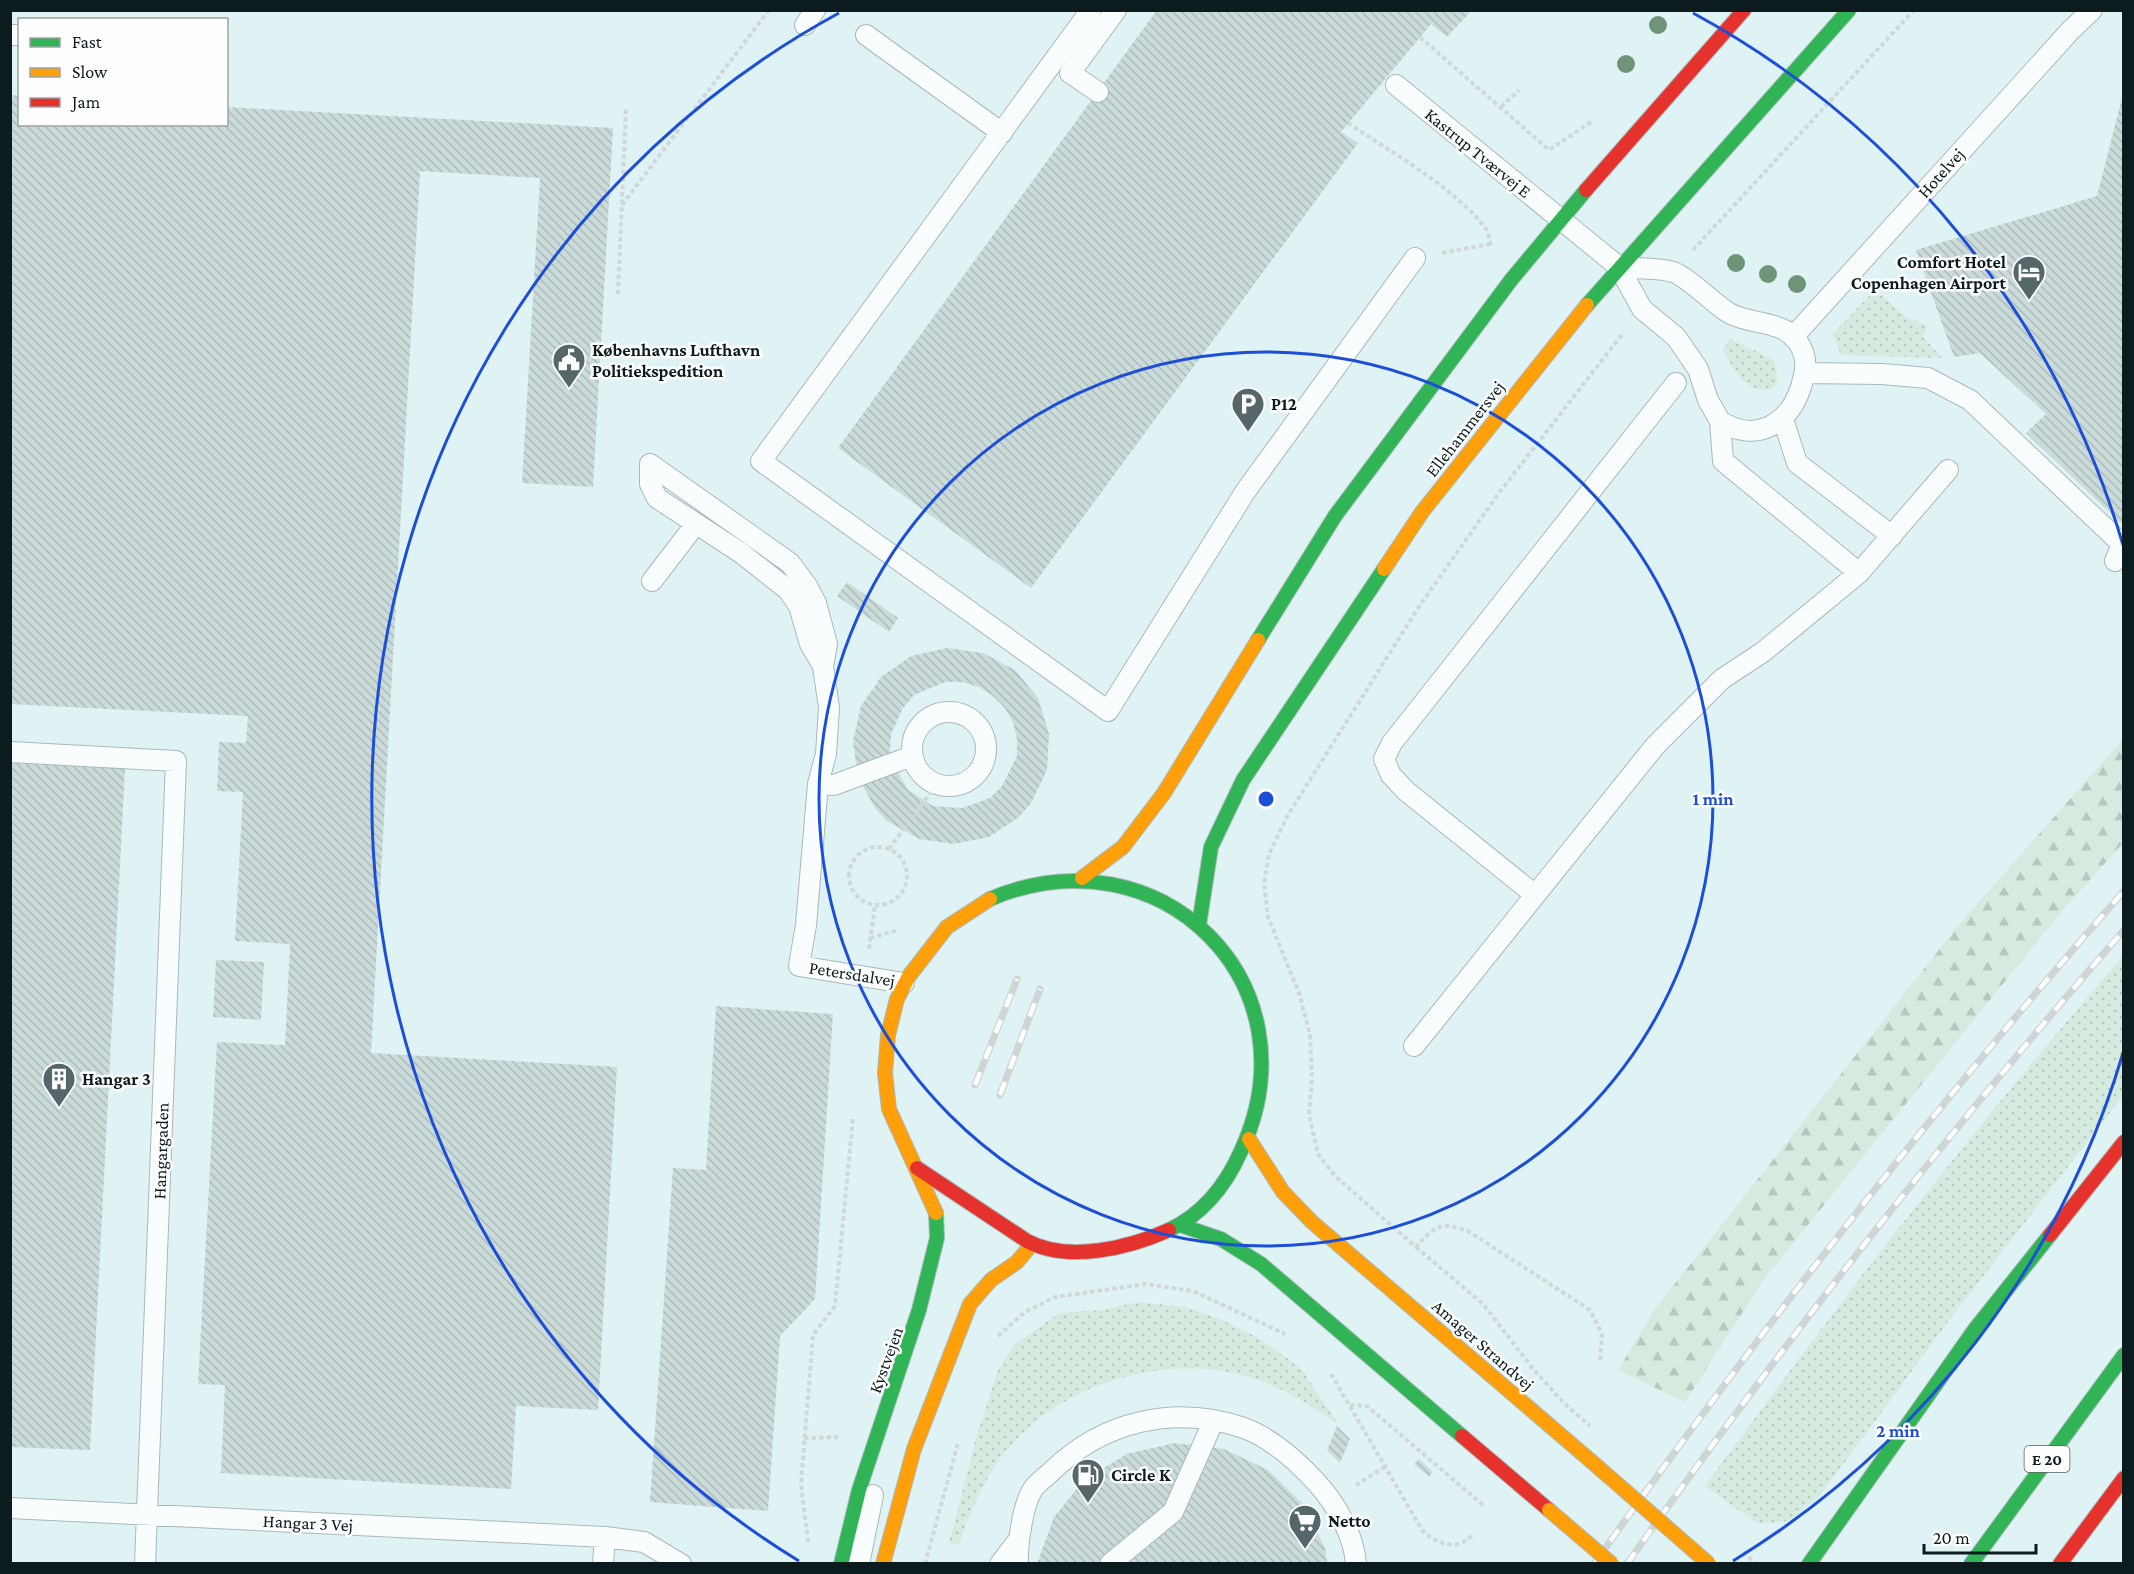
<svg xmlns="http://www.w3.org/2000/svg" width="2134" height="1574" font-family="'Crimson Pro',serif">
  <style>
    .green { fill: url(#green-dots) }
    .forest { fill: url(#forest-firs) }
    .building { fill: url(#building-back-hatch); fill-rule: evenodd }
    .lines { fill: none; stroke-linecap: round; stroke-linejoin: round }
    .lane-casing { stroke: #a9b9ba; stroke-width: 22 }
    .fast-casing { stroke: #a9b9ba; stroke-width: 16 }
    .slow-casing { stroke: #a9b9ba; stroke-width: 16 }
    .jam-casing { stroke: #a9b9ba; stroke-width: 16 }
    .path { stroke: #d2d8d9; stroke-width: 4; stroke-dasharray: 4.5 3; stroke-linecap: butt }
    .lane { stroke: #fafdfd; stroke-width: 20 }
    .fast { stroke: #30b455; stroke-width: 14 }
    .slow { stroke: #ff9f0a; stroke-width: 14 }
    .jam { stroke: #e5322d; stroke-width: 14 }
    .rail-casing { stroke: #cfd4d5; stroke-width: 7 }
    .rail { stroke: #fefefe; stroke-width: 4.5; stroke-dasharray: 14; stroke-linecap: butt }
    .slow-bridge-casing { stroke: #a9b9ba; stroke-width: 16; stroke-linecap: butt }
    .path-bridge { stroke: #d2d8d9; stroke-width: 4; stroke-dasharray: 4.5 3; stroke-linecap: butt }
    .slow-bridge { stroke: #ff9f0a; stroke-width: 14 }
    .tree { fill: #6f9478 }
    .ring { fill: none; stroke: #1d4ed8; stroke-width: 3 }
    .labels { text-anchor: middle; stroke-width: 5; stroke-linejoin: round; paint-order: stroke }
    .shield { fill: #fefefe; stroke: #556061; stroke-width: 1.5 }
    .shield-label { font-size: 16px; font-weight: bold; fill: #0c1c1e }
    .street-label { font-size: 18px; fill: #0c1c1e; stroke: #fefefe }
    .poi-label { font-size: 18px; font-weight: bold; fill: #0c1c1e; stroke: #fefefe; text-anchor: start }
    .centre { fill: #1d4ed8; stroke: #fefefe; stroke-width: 3 }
    .ring-label { font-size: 18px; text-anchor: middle; font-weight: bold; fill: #1d4ed8; stroke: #fefefe; stroke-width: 5; stroke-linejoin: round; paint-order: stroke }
  </style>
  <defs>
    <pattern id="green-dots" width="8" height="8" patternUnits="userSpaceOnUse" patternTransform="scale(1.5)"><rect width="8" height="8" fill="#d6ebdf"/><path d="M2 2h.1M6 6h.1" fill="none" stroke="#b6c9bf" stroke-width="1.8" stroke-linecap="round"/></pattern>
    <pattern id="forest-firs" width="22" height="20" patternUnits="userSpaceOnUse" patternTransform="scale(1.5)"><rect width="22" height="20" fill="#d6ebdf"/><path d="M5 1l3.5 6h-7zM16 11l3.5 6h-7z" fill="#b6c9bf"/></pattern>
    <pattern id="building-back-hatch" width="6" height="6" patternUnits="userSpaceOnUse" patternTransform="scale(1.5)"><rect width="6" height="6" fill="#cbdbda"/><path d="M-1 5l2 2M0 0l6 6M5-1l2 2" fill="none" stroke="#adbbbb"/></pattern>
  </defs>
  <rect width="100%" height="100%" fill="#dff2f4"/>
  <!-- green -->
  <path class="green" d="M1875,290L1908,318L1928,326L1923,337L1942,358L1841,355L1833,334Z
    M1730,339L1774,360L1778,380L1773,388C1746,396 1735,370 1722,350Z
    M2123,956V1096L1947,1323L1820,1496L1789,1521L1758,1524L1705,1486C1837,1304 1975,1126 2123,956Z
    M1138,1302L1185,1307L1220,1319L1260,1339L1301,1368L1338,1424C1313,1407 1288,1390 1259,1380C1164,1348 1047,1385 993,1469C978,1493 968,1518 959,1544L949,1543L975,1442L998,1370L1013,1346L1059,1313L1101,1310Z"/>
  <!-- forest -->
  <path class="forest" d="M2123,739V843L2062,911L1764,1279L1685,1402L1618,1370L1655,1309L1957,927Z"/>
  <!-- building -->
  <path class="building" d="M1157,10H1172L1177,13L1179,10H1472L1447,37L1431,24L1341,132L1358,143L1031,588L838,448Z
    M2124,90V526L2026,433L2046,414L1980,353L1954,357L1916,250L2097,196Z
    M10,95L20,96V124H226V107L613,128L593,487L522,483L540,178L420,171L371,1053L617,1067L598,1410L516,1406L511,1489L221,1473L225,1385L198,1384L217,1042L285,1045L290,944L235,941L243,792L217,791L219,742L246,743L248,716L10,704Z
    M847,582L898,618L889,632L837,596Z
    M947,648L983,653L1015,670L1038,698L1049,734L1047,770L1031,803L1019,817L989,837L954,844L919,839L887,821L875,808L858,777L853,741L861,706L881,677L911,656ZM945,682H962L979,687L993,696L1005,708L1013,722L1017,739V756L1002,786L990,798L962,808L933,806L908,790L893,764L890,749L891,734L903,708L914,695Z
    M10,763L125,768L90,1450L10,1447Z
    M216,960L264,962L261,1020L213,1017Z
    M716,1006L833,1014L815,1299L780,1336L768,1511L650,1502L673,1168L706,1170Z
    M1337,1426L1350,1439L1340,1463L1327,1450Z
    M1175,1443L1224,1449L1268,1470L1303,1504L1325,1548L1327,1564H1037L1054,1517L1085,1479L1127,1454Z
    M1419,1459L1433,1472L1429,1477L1414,1464Z"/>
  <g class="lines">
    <!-- lane casing -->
    <g class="lane-casing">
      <path id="lane" d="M1091,10L761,461L1108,711L1245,492L1415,258
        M805,25L815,10
        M10,35H20
        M866,35L1002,133
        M1396,85L1619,267L1642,309L1676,337L1698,369L1708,400L1720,421L1723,461L1859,573
        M1098,92L1070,73L1116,10
        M1619,267C1635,269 1658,267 1673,272C1691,279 1711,302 1729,313C1753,327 1793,317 1804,355C1807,366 1804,376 1801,387C1789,424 1756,444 1720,421
        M1793,337L2070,31L2092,10
        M1805,373L1882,374L1928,378L1970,400L2124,546
        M1783,419L1797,463L1892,536
        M650,464L790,563L807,586L816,603L827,644L823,666L829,708L826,754L818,784L806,925L799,966L904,983
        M650,464V484L657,498L741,553L788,590L799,606L810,644L823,666
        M2115,561L2122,544
        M652,581L695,525
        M912 749a37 37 0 1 1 74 0a37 37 0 1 1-74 0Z
        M10,752L176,761L145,1564
        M818,784L834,785L912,756
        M1535,895L1406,791L1391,775L1384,759L1392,743L1676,383
        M1414,1046L1655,746L1722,679L1763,652L1859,573L1948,470
        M10,1508L605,1537L644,1542L681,1564
        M603,1564L605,1537
        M859,1564L873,1495
        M1000,1564L1016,1543
        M1018,1564C1017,1545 1023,1504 1033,1489C1038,1482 1047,1476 1053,1470C1104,1421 1174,1405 1241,1427C1271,1437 1297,1461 1317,1483C1336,1504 1354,1535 1356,1564
        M1110,1564L1173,1512L1213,1422"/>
    </g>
    <!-- fast casing -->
    <g class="fast-casing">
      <path id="fast" d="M1587,305L1849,10
        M1258,640L1335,516L1511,280L1586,190
        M990,899C1159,827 1319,983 1241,1151C1226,1185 1203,1214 1169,1230
        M1199,925L1211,847L1243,780L1384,569
        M1180,1225L1221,1239L1261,1264L1462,1436
        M841,1564L859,1490L919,1310L937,1238L936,1213
        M1809,1564L1975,1329L2050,1235
        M1971,1564L2124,1355"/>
    </g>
    <!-- slow casing -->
    <g class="slow-casing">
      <path id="slow" d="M1384,569L1422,512L1587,305
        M1082,878L1123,847L1164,793L1258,640
        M1249,1139L1283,1192L1312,1222L1591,1461
        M936,1213L889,1109L885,1073L888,1035L897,999L909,976L947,927L990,899
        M883,1564L914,1449L970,1304L991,1280L1017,1262L1032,1244"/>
    </g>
    <!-- jam casing -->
    <g class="jam-casing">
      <path id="jam" d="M1586,190L1744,10
        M917,1168L1027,1241C1068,1263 1129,1248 1169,1230
        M2050,1235L2124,1142
        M1462,1436L1549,1510
        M2060,1564L2124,1478"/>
    </g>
    <!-- path -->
    <path class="path" d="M1420,37L1549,150L1594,120
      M1501,107L1519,90
      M1348,123C1389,151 1457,189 1486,229C1489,234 1490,241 1491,247
      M622,205L769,10
      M1693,250L1914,10
      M1442,253L1490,244
      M618,294L626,108
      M849 876a29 29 0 1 1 58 0a29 29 0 1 1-58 0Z
      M889,849L936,785
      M870,938L898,930
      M869,949L875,905
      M998,1336L1025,1312L1055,1297L1146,1284L1193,1291L1285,1334
      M1600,1360L1602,1334L1590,1310L1468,1231C1440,1221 1435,1226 1416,1247L1335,1176L1318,1154L1309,1115L1312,1079L1310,1035L1299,993L1268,917L1264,883L1269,854L1288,815L1418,608L1499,493L1624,332
      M1331,1374L1422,1530C1436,1544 1457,1552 1472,1535
      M1350,1405L1367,1406L1483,1505
      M804,1438L840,1437
      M1356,1485L1386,1466
      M808,1542L801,1484L813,1335L835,1306L853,1118
      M1743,1552L1756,1564
      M925,1564L958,1443"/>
    <!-- lane -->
    <use href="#lane" class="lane"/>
    <!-- fast -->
    <use href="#fast" class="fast"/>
    <!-- slow -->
    <use href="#slow" class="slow"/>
    <!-- jam -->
    <use href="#jam" class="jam"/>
    <!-- rail casing -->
    <g class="rail-casing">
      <path id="rail" d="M975,1085L1017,979
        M1000,1095L1040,989
        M1594,1564C1760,1330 1935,1106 2124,891
        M1627,1564C1782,1344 1947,1133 2124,930"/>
    </g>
    <!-- rail -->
    <use href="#rail" class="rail"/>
    <!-- slow-bridge casing -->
    <g class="slow-bridge-casing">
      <path id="slow-bridge" d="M1591,1461L1709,1564
        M1549,1510L1612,1564"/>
    </g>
    <!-- path-bridge -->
    <path class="path-bridge" d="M1416,1247L1483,1304L1534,1370L1563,1402L1590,1426"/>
    <!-- slow-bridge -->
    <use href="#slow-bridge" class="slow-bridge"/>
  </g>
  <!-- trees -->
  <g class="tree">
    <circle cx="1658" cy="25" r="9"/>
    <circle cx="1626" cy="64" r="9"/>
    <circle cx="1736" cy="263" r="9"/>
    <circle cx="1768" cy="274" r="9"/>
    <circle cx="1797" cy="284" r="9"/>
  </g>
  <!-- distance rings -->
  <g class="ring">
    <circle cx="1266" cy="799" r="447"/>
    <path d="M2123 1053A894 894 0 0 1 1733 1561M799 1561A894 894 0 0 1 839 13M1693 13A894 894 0 0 1 2123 545"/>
  </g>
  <!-- icons -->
  <defs>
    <g id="hotel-pin" transform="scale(1.725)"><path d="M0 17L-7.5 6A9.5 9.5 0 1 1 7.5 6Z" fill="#566769" stroke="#fefefe"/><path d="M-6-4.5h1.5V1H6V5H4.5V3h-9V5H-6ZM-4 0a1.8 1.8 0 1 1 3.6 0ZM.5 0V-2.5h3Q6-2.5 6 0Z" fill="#fff"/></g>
    <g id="civic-pin" transform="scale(1.725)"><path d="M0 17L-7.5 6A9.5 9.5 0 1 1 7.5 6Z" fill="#566769" stroke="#fefefe"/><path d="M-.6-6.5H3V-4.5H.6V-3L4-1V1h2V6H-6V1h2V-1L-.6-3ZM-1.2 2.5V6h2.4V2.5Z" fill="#fff"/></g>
    <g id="parking-pin" transform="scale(1.725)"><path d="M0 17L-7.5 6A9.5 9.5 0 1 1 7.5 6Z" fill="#566769" stroke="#fefefe"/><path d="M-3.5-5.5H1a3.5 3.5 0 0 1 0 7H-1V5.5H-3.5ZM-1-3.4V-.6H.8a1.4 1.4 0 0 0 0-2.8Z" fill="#fff"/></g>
    <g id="building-pin" transform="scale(1.725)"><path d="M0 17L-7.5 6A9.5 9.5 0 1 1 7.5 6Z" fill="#566769" stroke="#fefefe"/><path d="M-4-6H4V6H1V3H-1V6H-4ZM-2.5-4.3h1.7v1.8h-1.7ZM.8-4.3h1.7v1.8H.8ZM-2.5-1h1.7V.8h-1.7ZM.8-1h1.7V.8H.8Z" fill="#fff"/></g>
    <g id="fuel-pin" transform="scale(1.725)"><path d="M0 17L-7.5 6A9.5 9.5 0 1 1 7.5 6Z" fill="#566769" stroke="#fefefe"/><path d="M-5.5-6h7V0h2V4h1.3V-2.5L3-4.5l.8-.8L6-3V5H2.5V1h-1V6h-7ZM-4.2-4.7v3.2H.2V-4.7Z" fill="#fff"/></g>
    <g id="supermarket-pin" transform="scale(1.725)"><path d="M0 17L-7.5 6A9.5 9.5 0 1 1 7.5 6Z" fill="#566769" stroke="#fefefe"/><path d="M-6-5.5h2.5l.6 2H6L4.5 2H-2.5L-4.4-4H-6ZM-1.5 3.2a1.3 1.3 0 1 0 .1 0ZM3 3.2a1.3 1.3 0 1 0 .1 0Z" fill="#fff"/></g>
  </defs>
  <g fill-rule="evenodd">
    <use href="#hotel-pin" x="2029" y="272"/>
    <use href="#civic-pin" x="569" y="360"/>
    <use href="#parking-pin" x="1248" y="404"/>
    <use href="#building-pin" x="59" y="1079"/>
    <use href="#fuel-pin" x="1088" y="1475"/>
    <use href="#supermarket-pin" x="1305" y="1521"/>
  </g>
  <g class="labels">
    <!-- shield labels -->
    <rect class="shield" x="2024.5" y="1446" width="45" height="26" rx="4.5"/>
    <g class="shield-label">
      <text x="2047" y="1465">E 20</text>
    </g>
    <!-- street labels -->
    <g class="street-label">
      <text transform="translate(1478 153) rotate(39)" y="6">Kastrup Tværvej E</text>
      <text transform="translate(1941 173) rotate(-48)" y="6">Hotelvej</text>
      <text transform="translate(1465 429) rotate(-52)" y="6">Ellehammersvej</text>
      <text transform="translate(852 974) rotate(9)" y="6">Petersdalvej</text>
      <text transform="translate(161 1151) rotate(-88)" y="6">Hangargaden</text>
      <text transform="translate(1483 1345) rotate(41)" y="6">Amager Strandvej</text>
      <text transform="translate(886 1360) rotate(-70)" y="6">Kystvejen</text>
      <text transform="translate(308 1523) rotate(3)" y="6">Hangar 3 Vej</text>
    </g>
    <!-- poi labels -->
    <g class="poi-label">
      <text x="2006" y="268" text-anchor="end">Comfort Hotel<tspan x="2006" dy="21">Copenhagen Airport</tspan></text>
      <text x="592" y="356">Københavns Lufthavn<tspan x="592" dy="21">Politiekspedition</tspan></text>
      <text x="1271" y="410">P12</text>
      <text x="82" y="1085">Hangar 3</text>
      <text x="1111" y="1481">Circle K</text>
      <text x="1328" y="1527">Netto</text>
    </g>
  </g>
  <circle cx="1266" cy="799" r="9" class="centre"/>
  <g class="ring-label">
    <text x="1713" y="805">1 min</text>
    <text x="1898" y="1437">2 min</text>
  </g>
  <!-- border -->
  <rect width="2134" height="1574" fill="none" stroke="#0c1c1e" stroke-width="24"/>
  <!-- legend -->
  <rect x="18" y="18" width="210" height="108" fill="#fefefe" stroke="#9da4a4" stroke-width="1.5"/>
  <rect x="30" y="38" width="30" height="9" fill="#30b455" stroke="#9da4a4" stroke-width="1.5"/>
  <text x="72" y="48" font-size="18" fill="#0c1c1e">Fast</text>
  <rect x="30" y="68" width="30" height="9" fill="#ff9f0a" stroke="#9da4a4" stroke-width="1.5"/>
  <text x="72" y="78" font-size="18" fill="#0c1c1e">Slow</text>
  <rect x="30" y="98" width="30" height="9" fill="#e5322d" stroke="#9da4a4" stroke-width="1.5"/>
  <text x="72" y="108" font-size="18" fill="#0c1c1e">Jam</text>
  <!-- scale -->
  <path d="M1924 1544v9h112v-9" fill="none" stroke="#0c1c1e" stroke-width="3"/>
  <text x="1933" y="1544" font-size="18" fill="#0c1c1e" stroke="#fefefe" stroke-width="4.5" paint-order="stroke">20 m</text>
</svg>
